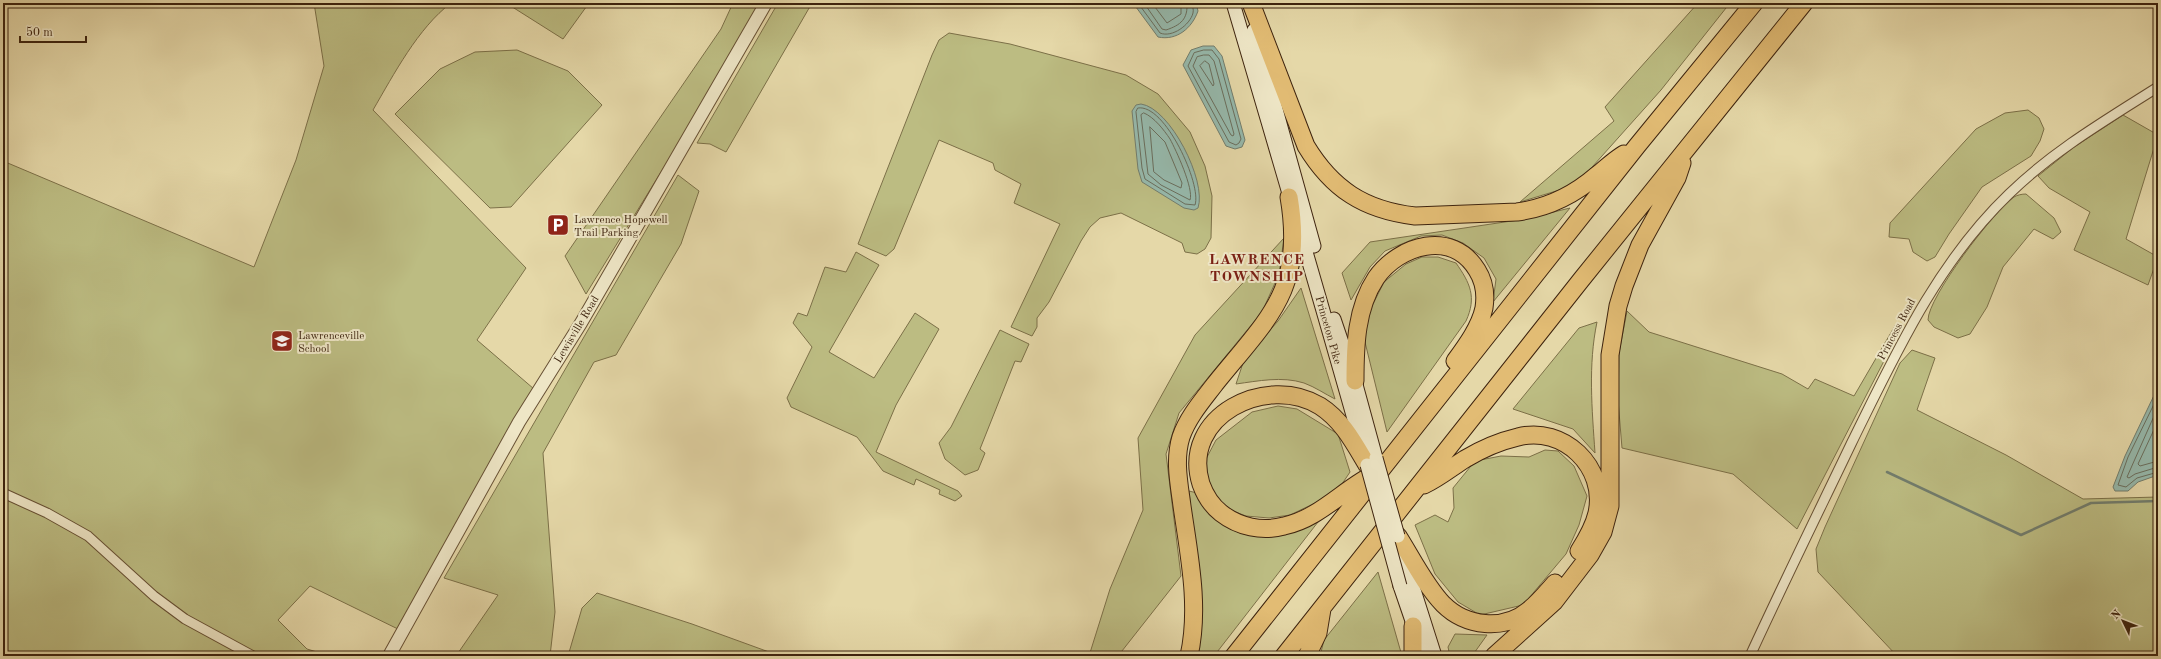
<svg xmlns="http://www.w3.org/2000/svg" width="2161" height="659" font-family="'Old Standard TT',serif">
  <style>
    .green { fill: #bcbc82; stroke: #7c7048 }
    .water { fill: #96b9ac; stroke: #727d6d }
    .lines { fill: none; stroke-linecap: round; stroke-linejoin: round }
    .shore { stroke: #6a6e5d; stroke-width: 1 }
    .stream { stroke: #727d6d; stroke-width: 2.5 }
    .minor-casing { stroke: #675034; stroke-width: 11 }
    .tertiary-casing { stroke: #675034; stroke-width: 14 }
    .secondary-casing { stroke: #3d230e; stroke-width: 15 }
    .motorway-casing { stroke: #3d230e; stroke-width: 19 }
    .minor { stroke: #eee6c6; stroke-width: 9 }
    .tertiary { stroke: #eee6c6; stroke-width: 12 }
    .secondary { stroke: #eee6c6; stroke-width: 13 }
    .motorway { stroke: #e2bc74; stroke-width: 17 }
    .secondary-bridge-casing { stroke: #3d230e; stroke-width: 15; stroke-linecap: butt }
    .secondary-bridge { stroke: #eee6c6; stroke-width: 13 }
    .labels { text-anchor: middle; stroke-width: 4; stroke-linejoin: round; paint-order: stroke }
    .poi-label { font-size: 11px; fill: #3d230e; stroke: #eee6c6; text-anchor: start }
    .street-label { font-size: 11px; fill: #3d230e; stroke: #eee6c6 }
    .district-label { font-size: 15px; font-weight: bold; letter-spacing: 1px; fill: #7a1f14; stroke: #eee6c6 }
  </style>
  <rect width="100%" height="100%" fill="#e5d8a8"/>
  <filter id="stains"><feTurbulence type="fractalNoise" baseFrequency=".005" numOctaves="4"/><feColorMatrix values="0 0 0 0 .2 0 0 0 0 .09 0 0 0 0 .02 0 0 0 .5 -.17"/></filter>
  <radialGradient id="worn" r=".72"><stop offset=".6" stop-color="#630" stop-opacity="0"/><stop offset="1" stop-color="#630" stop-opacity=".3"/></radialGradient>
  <!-- green -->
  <path class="green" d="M314,3H451C418,28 394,74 373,110L526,268L477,340L534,389L402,631L310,586L278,620L307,649L330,656H3V161L254,267L296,160L324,66Z
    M506,3H589L563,39Z
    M733,3H765L586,294L565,256L721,29Z
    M778,3H812L726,152L710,144L697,143Z
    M1698,3H1730L1661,90L1576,185L1520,202L1614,121L1605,107Z
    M949,33L1010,44L1126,75L1158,94L1190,132L1205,166L1212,196L1211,238L1205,249L1197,254L1185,252L1182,243L1121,213L1100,218L1090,227L1081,241L1049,302L1037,318V327L1032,336L1011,327L1060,224L1014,203L1021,184L995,170L993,163L939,140L894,249L886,256L858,244L932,55L939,40Z
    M517,50L568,71L602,105L511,207L490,208L395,114L440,69L475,52Z
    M2028,110L2039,118L2044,129L2040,141L2031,156L1982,187L1949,234L1935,257L1927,261L1913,252L1909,239L1889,237L1890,223L1976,129L2005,113Z
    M2123,115L2158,135L2126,239L2158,257L2148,285L2074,250L2090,212L2049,188L2038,176L2074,147Z
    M678,175L699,191L681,244L616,355L594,362L543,453L555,612L550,656H456L498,595L444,578Z
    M2026,194L2054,218L2061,232L2053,239L2034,229L2003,267L1987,307L1970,334L1958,338L1934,327L1928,320C1928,297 1994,211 2014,197C2017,195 2022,194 2026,194Z
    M1570,208L1493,302L1496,279L1484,258L1463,243L1442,235L1421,236L1385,251L1370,267L1351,300L1342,273L1370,242L1525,219Z
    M1284,238L1279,274L1262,312L1179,413L1166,454L1181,576L1118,656H1089L1110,589L1143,510L1138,438L1195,335Z
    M856,252L879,265L829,352L874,378L915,313L939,329L896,405L876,452L958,491L962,496L955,501L939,494L940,490L916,479L914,485L883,471L857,437L791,407L787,398L812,347L793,323L798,313L807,316L825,267L846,272Z
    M1422,257H1438L1456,263C1470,283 1477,297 1466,321L1387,432L1364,338L1370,310L1384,282L1406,264Z
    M1301,288L1335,399C1325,394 1315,387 1304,383C1282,376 1258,381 1236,384L1244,360L1278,321Z
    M1627,311L1649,332L1782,374L1808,389L1815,379L1854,396L1896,324L1898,334L1797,529L1733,474L1622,448L1618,400L1619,353Z
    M1597,322C1588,365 1592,409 1595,453L1573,429L1513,409L1579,328Z
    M1000,330L1029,344L1021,362L1015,361L980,449L985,453L978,470L965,475L945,459L939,443L951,427Z
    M1912,350L1935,358L1917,410L2006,455L2083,499L2158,497V651L2143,656H1897L1818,572L1816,549L1825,527L1900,363Z
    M1278,406L1297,409L1338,434L1350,472L1336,493L1290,515L1269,518L1246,516L1233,511L1222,503L1213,492L1207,477L1206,459L1216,440L1252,412Z
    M1545,450L1558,451L1574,466L1587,496L1579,525L1566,554L1523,605L1480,615L1458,602L1435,574L1415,525L1435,515L1448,522L1454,508L1453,488L1475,461L1501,456L1529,457Z
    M1189,491L1197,493C1216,527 1241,541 1280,535C1293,533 1306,526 1318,522L1214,656H1194L1196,560Z
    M1378,572L1402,656H1320L1324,640Z
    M597,593L692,624L780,656H568L582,608Z
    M1455,634L1487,635L1472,656H1450L1448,647Z"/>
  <!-- water -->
  <path class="water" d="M1133,3H1196L1198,11C1192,28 1177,41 1158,37Z
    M1203,46H1214L1222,56L1245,140L1242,147L1235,149L1226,146L1183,65L1191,50Z
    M1141,104C1170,108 1207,181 1198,208L1194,210L1184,208L1142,182L1138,169L1132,111L1136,105Z
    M2158,387V475L2138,482L2128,491H2115L2113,487L2125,456Z"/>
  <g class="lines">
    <!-- shore -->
    <path class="shore" d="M1138,3L1160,33C1172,38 1190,25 1193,13C1194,9 1192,6 1192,3
      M1144,3L1162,29L1166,30C1181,25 1188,19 1187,3
      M1152,3L1167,23L1181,14V3
      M1204,50H1212L1219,59L1241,139L1239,143L1236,145L1229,142L1188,66L1194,53Z
      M1204,55H1209L1214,61L1234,134L1233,136L1231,135L1193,66L1197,57Z
      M1205,61L1209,64L1214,84L1213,86L1200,66Z
      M1138,108C1165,103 1202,185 1195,205L1185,204L1145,179L1142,168L1136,112Z
      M1144,113C1154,117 1164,130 1170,139C1176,150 1194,189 1190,200L1161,185L1148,174L1141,115Z
      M1150,127L1165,142L1182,183L1181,188L1164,180L1154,172Z
      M2158,396L2128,457L2118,485L2126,487L2137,478L2158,472
      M2158,407L2127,477L2129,478L2135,474L2158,467
      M2158,421L2138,464L2140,466L2158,461"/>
    <!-- stream -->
    <path class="stream" d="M1887,472L2021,535L2091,503L2158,501"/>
    <!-- minor casing -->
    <g class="minor-casing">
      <path id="minor" d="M3,493L47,513L88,536L154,596L185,619L253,656
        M1750,656C1783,584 1818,513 1852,442C1896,353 1937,263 2009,194C2053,151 2106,120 2158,87"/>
    </g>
    <!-- tertiary casing -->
    <g class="tertiary-casing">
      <path id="tertiary" d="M389,656L519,422L581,323L766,3"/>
    </g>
    <!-- secondary casing -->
    <g class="secondary-casing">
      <path id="secondary" d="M1233,3C1277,152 1321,301 1363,451
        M1254,30L1314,246
        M1334,319L1355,381L1376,458
        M1401,549L1435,656
        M1400,586L1424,656"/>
    </g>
    <!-- motorway casing -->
    <g class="motorway-casing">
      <path id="motorway" d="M1251,3L1306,146C1332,189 1364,210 1415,216L1517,212C1547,208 1574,195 1597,175C1606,168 1614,160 1624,154
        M1355,381C1355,346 1356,308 1376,278C1399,245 1452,229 1477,270C1484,281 1486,295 1484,308C1480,327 1466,346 1455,361
        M1367,465C1354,443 1342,420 1320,406C1267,373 1180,416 1201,484C1205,495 1212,506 1221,513C1239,527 1262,532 1284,526C1321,518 1345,487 1378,472
        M1424,485C1439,478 1451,468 1465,459C1480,450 1501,441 1518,437C1563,425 1607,467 1597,513C1594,526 1586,540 1579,551
        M1398,536C1412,558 1425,585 1443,604C1466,627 1504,631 1529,610C1539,602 1547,592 1555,583
        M1413,626V656
        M1189,656C1200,607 1189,555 1182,506C1179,483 1174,460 1181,437C1188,417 1202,401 1215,384C1269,317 1305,290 1289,197
        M1234,656L1637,146L1754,3
        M1284,656L1581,280L1804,3
        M1307,656L1318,633L1322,609
        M1494,656L1554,602L1590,555L1603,532L1610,506V355L1618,306L1624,286L1640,245L1677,178L1682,163"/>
    </g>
    <!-- minor -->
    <use href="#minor" class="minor"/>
    <!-- tertiary -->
    <use href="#tertiary" class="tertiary"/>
    <!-- secondary -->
    <use href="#secondary" class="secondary"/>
    <!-- motorway -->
    <use href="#motorway" class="motorway"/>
    <!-- secondary-bridge casing -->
    <g class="secondary-bridge-casing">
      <path id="secondary-bridge" d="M1376,458L1398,536
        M1367,465L1400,586"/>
    </g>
    <!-- secondary-bridge -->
    <use href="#secondary-bridge" class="secondary-bridge"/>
  </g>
  <!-- icons -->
  <defs>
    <g id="parking-square" transform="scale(1.15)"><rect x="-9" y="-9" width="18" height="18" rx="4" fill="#8f2418" stroke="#eee6c6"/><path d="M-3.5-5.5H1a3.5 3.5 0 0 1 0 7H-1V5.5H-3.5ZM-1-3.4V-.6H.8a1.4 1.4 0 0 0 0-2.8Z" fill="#fff"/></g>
    <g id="school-square" transform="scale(1.15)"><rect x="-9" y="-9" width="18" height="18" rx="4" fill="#8f2418" stroke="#eee6c6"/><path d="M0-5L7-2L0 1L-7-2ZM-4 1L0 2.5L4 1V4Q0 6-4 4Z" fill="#fff"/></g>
  </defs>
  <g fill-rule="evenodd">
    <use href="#parking-square" x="558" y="225"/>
    <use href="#school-square" x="282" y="341"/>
  </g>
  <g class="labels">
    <!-- poi labels -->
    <g class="poi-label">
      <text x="574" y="223">Lawrence Hopewell<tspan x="574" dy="13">Trail Parking</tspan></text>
      <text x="298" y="339">Lawrenceville<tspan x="298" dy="13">School</tspan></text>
    </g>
    <!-- street labels -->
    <g class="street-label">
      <text transform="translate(576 329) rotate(-59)" y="4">Lewisville Road</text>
      <text transform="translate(1896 329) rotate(-62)" y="4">Princess Road</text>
      <text transform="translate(1329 330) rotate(74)" y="4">Princeton Pike</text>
    </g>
    <!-- district labels -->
    <g class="district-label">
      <text x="1257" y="264">LAWRENCE<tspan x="1257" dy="17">TOWNSHIP</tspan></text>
    </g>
  </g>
  <!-- margin -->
  <rect width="2161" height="659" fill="none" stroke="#e5d8a8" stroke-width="16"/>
  <rect x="4" y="4" width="2153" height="651" fill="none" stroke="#3d230e" stroke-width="2"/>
  <rect x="8" y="8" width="2145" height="643" fill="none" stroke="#3d230e"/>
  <!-- north arrow -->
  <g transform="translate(2123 621) rotate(313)" stroke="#eee6c6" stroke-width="3" paint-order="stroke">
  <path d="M0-3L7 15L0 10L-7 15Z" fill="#3d230e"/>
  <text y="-6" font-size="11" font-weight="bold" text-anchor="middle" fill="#3d230e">N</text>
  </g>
  <!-- scale -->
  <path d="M20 36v6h66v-6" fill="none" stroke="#3d230e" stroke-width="2"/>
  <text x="26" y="36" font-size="12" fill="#3d230e" stroke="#eee6c6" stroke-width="3" paint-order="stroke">50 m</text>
  <rect width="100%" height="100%" filter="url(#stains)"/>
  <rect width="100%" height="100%" fill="url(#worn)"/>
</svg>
